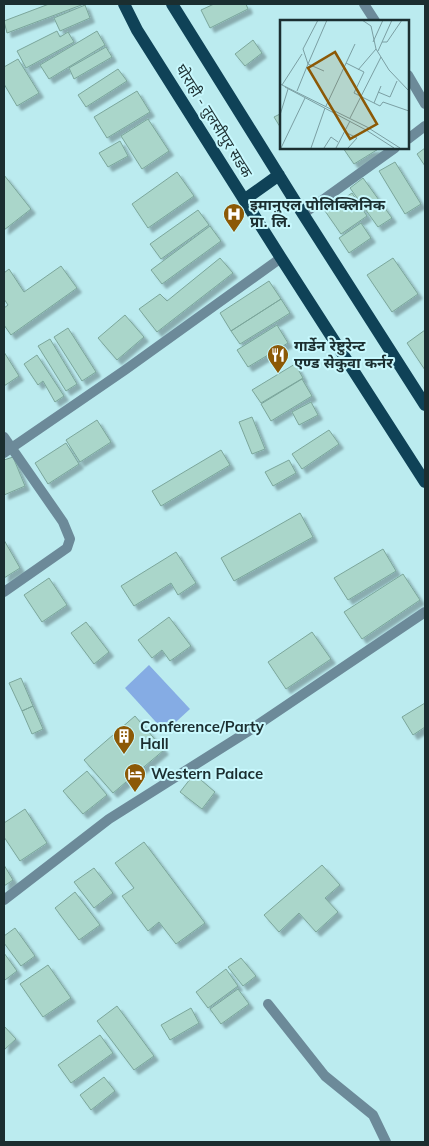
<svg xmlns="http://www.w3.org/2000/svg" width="429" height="1146" font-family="Mulish,'Noto Sans Devanagari',sans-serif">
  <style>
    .water { fill: #85ace4 }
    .building { fill: #aad6ca; stroke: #7ba69b; filter: url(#shadow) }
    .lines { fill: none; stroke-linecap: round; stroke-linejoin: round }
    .lane { stroke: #6c8a99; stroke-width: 10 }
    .street { stroke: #6c8a99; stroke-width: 10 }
    .primary { stroke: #0f4257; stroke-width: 12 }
    .labels { text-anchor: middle; stroke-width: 4; stroke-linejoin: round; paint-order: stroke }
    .street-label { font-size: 15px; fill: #1b2e30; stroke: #c8f8fd }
    .poi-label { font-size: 15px; font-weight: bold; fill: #1b2e30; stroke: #c8f8fd; text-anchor: start }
    .inset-road { fill: none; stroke: #7b9fa3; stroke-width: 1 }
    .view { fill: #8c5906; fill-opacity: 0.15; stroke: #8c5906; stroke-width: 2.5 }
    .inset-edge { fill: none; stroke: #1b2e30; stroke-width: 2.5 }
  </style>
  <defs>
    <filter id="shadow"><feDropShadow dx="4.5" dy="4.5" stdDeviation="1" flood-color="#0004"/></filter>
  </defs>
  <rect width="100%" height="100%" fill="#bbebef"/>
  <!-- water -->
  <path class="water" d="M149,665L190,709L165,732L125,688Z"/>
  <!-- building -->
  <path class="building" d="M49,4H84L7,33L4,21Z
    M214,4H246L248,9L210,28L201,10Z
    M85,5L90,18L60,31L54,18Z
    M57,31L60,37L68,32L74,42L26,68L17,51Z
    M97,31L105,45L49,79L40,65Z
    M253,40L262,53L245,66L235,54Z
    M106,47L112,57L74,79L69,68Z
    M18,59L39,93L17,106L4,84V67Z
    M118,69L127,81L86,107L78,95Z
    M137,91L150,112L107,138L94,117Z
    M282,113V130L274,117Z
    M148,119L169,151L142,169L121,136Z
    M120,141L128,156L108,167L99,153Z
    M343,148H380L354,164Z
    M425,148V166L417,154Z
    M395,162L421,204L405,214L379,171Z
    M177,172L194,196L148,228L132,204Z
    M4,175L31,209L4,230Z
    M363,178L392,218L378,227L350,188Z
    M352,193L367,216L341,234L325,211Z
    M198,210L209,225L161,259L150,244Z
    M361,223L371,238L349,253L339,238Z
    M210,226L221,241L162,284L151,270Z
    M220,258L233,273L157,332L139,309L160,294L167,301Z
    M393,258L418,294L392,312L367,275Z
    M61,266L77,288L11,335L4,325V308L8,305L4,299V273L9,269L24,292Z
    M269,281L281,299L231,331L220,313Z
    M281,299L290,313L240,344L231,331Z
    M125,315L144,337L117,360L98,338Z
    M277,325L288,343L248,367L237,350Z
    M68,328L96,372L82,381L54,337Z
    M425,330V370L407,343Z
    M50,339L77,384L66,391L38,346Z
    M4,352L19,376L4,386Z
    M37,355L64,396L55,402L43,381L38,385L24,364Z
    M295,364L303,378L261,403L252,390Z
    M302,379L312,396L271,421L261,404Z
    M311,402L318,415L299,425L292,412Z
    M252,417L265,449L252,454L239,422Z
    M97,420L111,442L80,462L66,440Z
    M329,430L339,444L302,469L292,454Z
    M66,443L79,464L48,484L35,463Z
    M221,450L230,465L161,506L152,491Z
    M13,457L25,486L4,495V460Z
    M289,460L296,473L273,486L265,472Z
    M300,513L313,537L234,581L221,558Z
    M4,540L20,568L4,578Z
    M383,549L396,571L348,600L334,578Z
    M176,552L196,583L178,595L171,583L134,606L121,586Z
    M403,574L420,600L362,639L344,612Z
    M49,578L67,605L42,622L24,595Z
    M169,617L191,646L170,661L162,650L152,658L138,640Z
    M86,622L109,652L94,664L71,633Z
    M312,632L331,659L286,689L268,662Z
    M21,678L33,706L22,711L9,683Z
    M425,703V727L413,735L402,717Z
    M33,706L43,729L32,734L22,711Z
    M135,716L164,750L113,793L84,760Z
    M87,771L107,795L83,814L63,791Z
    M194,774L215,792L202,809L180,792Z
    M25,809L47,843L20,861L4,837V823Z
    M144,842L205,923L176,944L159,922L148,931L122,896L134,888L115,863Z
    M4,865L13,880L4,886Z
    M322,865L340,885L325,898L338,912L316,932L299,913L279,932L264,915Z
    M94,868L113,893L94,908L74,882Z
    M75,892L100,925L79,940L55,908Z
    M15,928L35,956L21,966L4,943V936Z
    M4,953L17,971L5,980L4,979Z
    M241,958L256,976L243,986L228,967Z
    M48,965L71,998L43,1017L20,984Z
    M226,969L238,986L208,1008L196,992Z
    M238,989L249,1004L221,1024L210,1009Z
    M117,1006L154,1056L134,1070L97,1021Z
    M191,1008L199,1023L170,1040L161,1025Z
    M4,1026L16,1039L4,1050Z
    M100,1035L113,1053L71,1083L58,1065Z
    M104,1077L115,1091L91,1110L80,1095Z"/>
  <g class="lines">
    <!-- lane -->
    <path class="lane" d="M364,4L375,21
      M408,75L425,104
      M4,437L63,522L70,539L67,548L4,592
      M4,453L125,370L281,258
      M268,1004L325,1076L373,1115L386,1142"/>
    <!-- street -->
    <path class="street" d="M408,139L425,126
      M303,214L395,148
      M4,900L109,819L247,732L425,612"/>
    <!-- primary -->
    <path class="primary" d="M124,4L137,30L281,258L425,482
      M172,4L303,214L425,405
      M244,200L279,175"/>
  </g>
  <!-- icons -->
  <defs>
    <g id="hospital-pin" transform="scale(1.125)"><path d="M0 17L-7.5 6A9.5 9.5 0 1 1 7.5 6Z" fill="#8c5906" stroke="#c8f8fd"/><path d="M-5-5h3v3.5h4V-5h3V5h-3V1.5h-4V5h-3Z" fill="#fff"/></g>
    <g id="restaurant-pin" transform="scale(1.125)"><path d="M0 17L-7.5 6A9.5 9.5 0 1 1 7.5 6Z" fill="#8c5906" stroke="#c8f8fd"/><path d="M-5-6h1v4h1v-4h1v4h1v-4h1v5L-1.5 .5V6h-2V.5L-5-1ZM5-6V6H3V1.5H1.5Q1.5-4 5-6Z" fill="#fff"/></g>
    <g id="building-pin" transform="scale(1.125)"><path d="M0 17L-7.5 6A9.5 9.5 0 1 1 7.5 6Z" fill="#8c5906" stroke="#c8f8fd"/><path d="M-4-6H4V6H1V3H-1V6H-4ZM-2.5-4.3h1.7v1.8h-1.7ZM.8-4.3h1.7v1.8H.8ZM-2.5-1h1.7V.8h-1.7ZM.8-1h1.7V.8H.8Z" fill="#fff"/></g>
    <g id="hotel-pin" transform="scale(1.125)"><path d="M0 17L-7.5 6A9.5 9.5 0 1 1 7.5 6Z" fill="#8c5906" stroke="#c8f8fd"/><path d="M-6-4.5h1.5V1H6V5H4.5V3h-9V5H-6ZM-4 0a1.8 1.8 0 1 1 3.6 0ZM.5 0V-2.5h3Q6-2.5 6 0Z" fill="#fff"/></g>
  </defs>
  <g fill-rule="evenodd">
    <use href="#hospital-pin" x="234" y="214"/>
    <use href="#restaurant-pin" x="278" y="355"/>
    <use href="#building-pin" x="124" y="736"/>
    <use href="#hotel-pin" x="135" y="774"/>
  </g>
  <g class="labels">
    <!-- street labels -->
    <g class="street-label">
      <text transform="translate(214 121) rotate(58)" y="5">घोराही - तुलसीपुर सडक</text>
    </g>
    <!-- poi labels -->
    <g class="poi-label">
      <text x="250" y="210">इमानुएल पोलिक्लिनिक<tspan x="250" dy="17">प्रा. लि.</tspan></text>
      <text x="294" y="351">गार्डेन रेष्टुरेन्ट<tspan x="294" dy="17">एण्ड सेकुवा कर्नर</tspan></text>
      <text x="140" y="732">Conference/Party<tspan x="140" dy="17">Hall</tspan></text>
      <text x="151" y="779">Western Palace</text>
    </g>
  </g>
  <!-- overview -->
  <g transform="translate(280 20)">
    <rect width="129" height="129" fill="#bbebef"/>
    <path class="inset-road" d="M82,0L91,6L96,29L109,50L129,71M93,22L103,0M102,22H107L122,0M98,31L112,0M66,43L84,52L74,73L100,86L103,82L129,91M78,50L96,29M44,51L28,44L47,0M0,64L87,107L120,128M2,65L22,34M5,67L86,110L114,128M17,71L28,44L23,29L38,0M98,72L110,77L117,61M94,83L101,66M46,86L75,24M0,95L8,69M70,98L101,37M65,112L77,118L68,128M1,128L25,78M31,128L45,88M44,128L51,117L58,122M56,128L70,101"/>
    <path class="view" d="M55,32L97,104L70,119L28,48Z"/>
    <rect width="129" height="129" class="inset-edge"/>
  </g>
  <!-- border -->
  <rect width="429" height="1146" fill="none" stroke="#1b2e30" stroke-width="10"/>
</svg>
